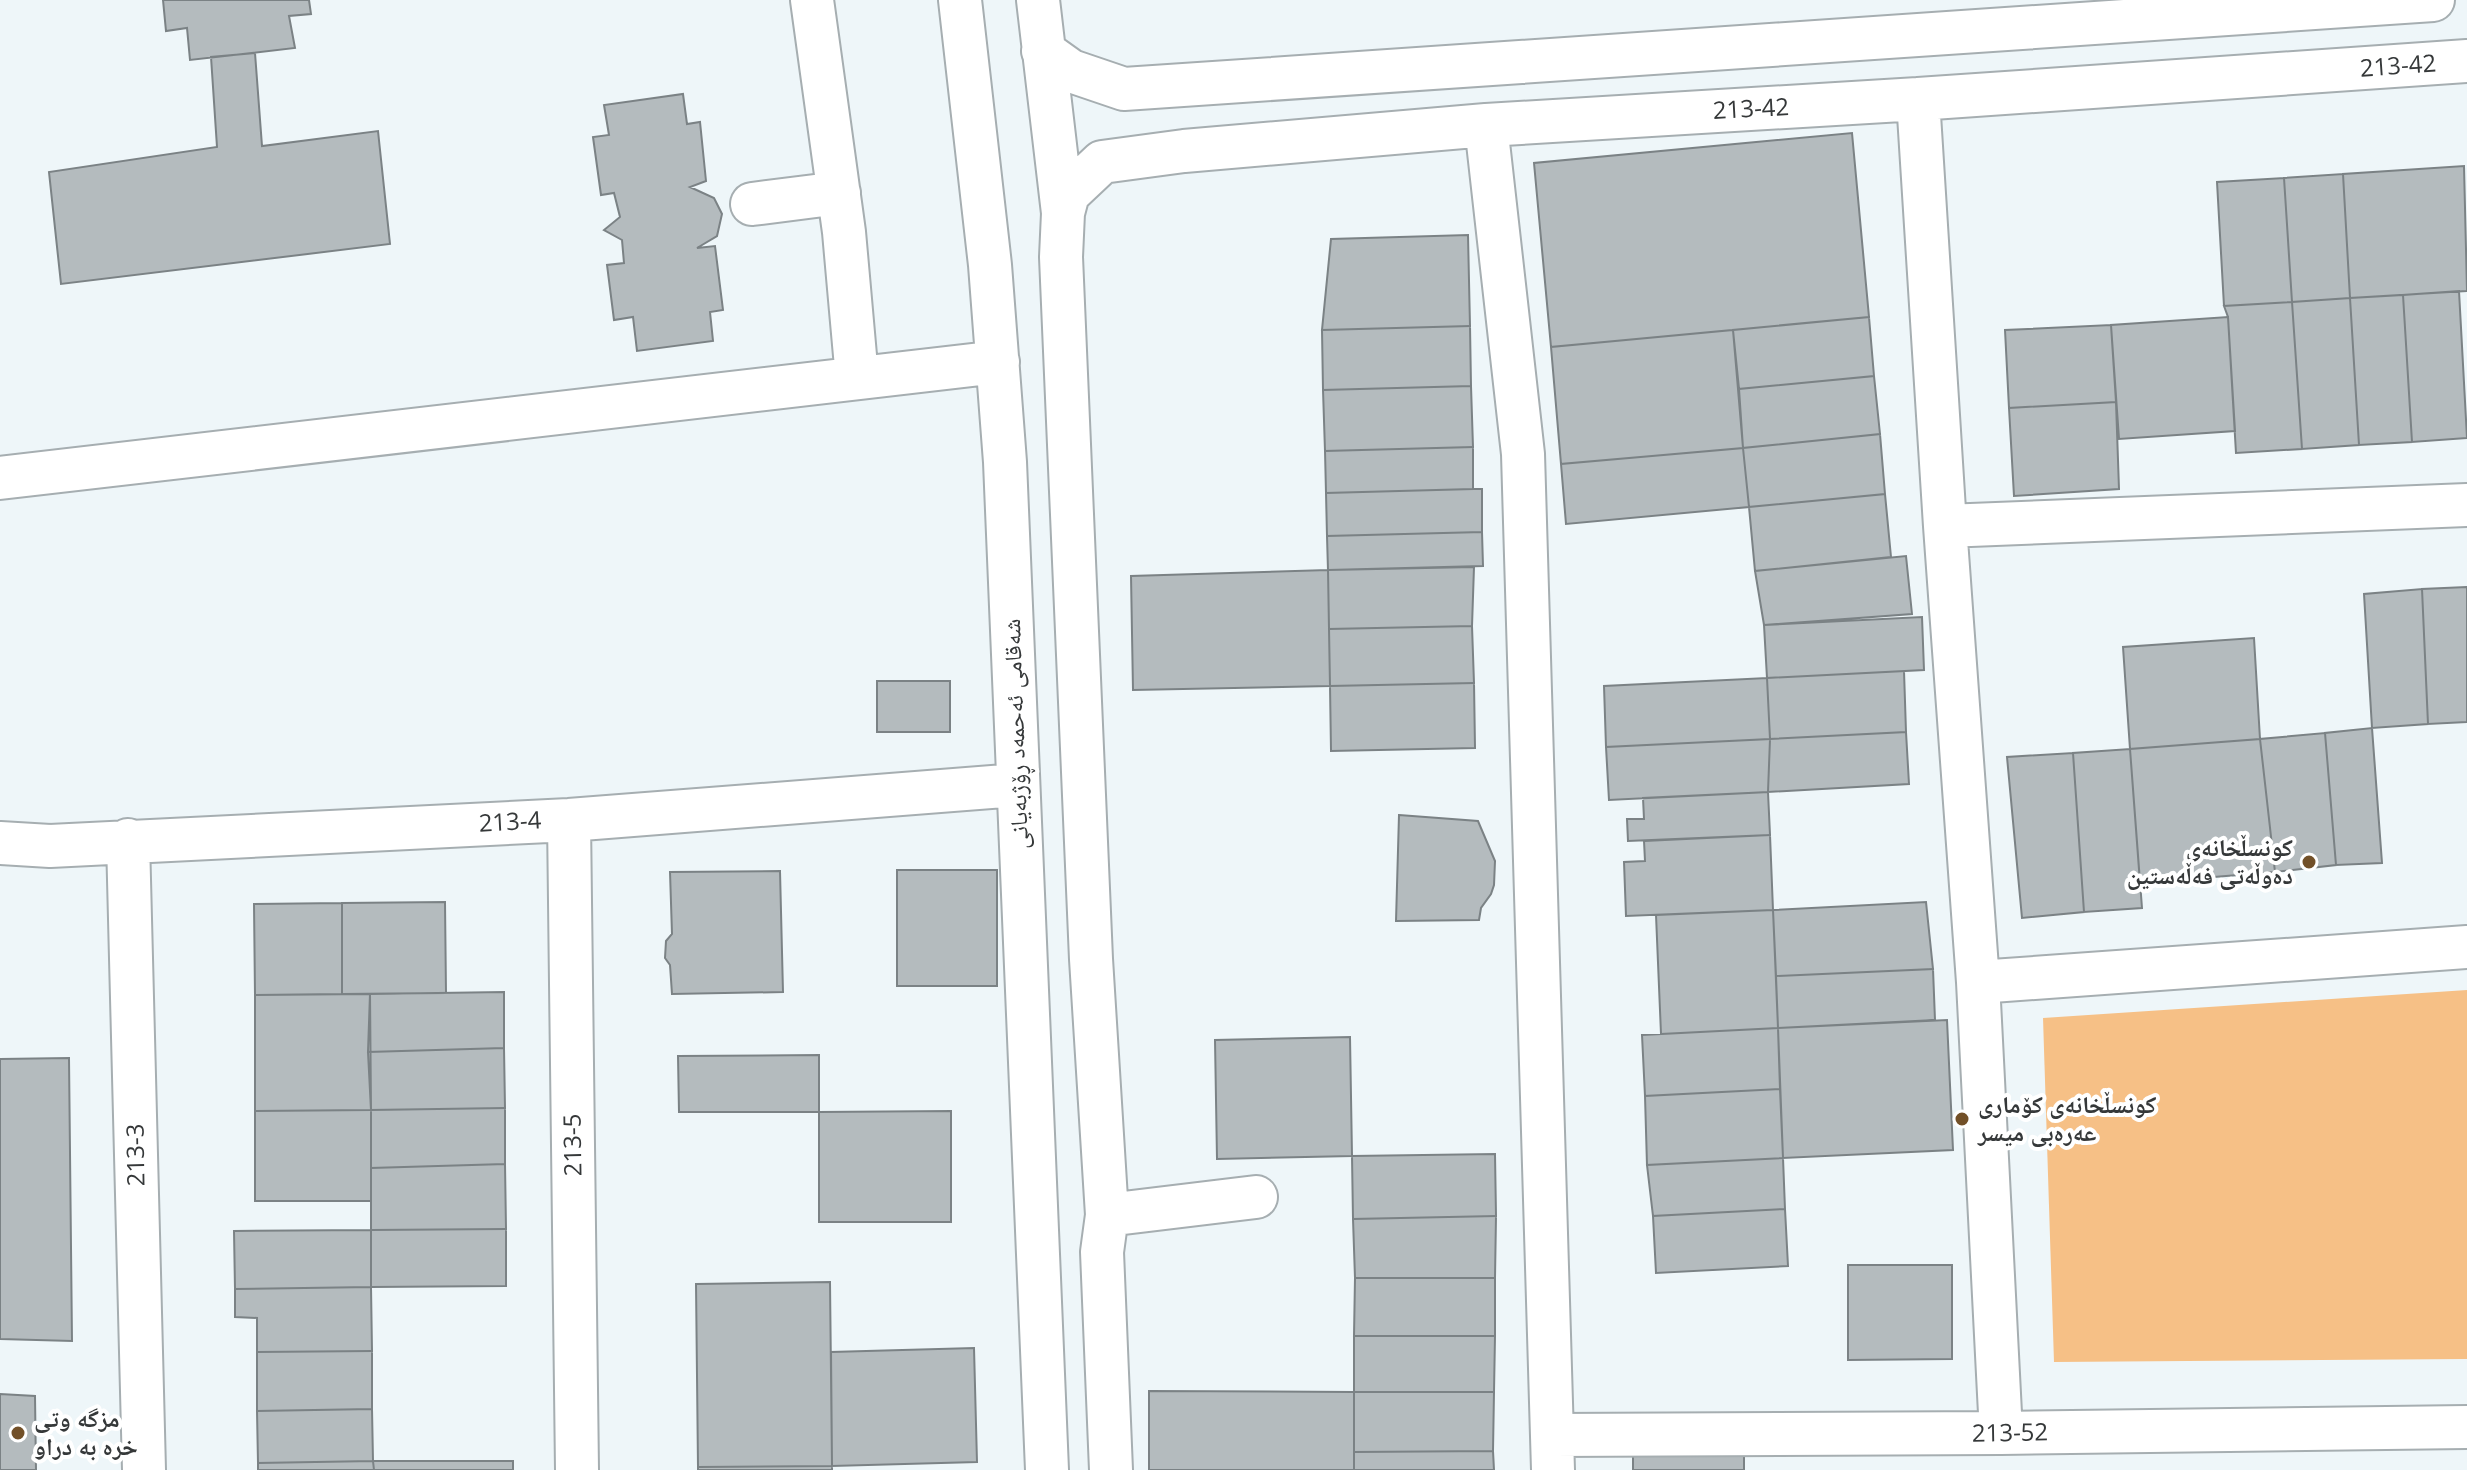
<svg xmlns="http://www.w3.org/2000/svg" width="2467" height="1470" font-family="'Open Sans','Noto Naskh Arabic',sans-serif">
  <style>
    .green { fill: #f6c086 }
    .building { fill: #b4bbbe; stroke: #7b8285; stroke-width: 2 }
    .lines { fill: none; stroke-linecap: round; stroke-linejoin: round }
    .minor-casing { stroke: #a6aeb1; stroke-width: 46 }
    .minor { stroke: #fff; stroke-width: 42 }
    .poi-dot { fill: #725028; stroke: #fff; stroke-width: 3 }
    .labels { text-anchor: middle; stroke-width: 8; stroke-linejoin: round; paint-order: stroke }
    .street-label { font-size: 24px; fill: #353839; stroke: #fff }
    .poi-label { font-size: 24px; font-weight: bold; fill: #353839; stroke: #fff; text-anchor: start }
  </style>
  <rect width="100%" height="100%" fill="#eef6f9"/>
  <!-- green -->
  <path class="green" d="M2467,990V1359L2054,1362L2043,1018Z"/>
  <!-- building -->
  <path class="building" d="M163,0H309L311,14L289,16L295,48L190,60L187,28L166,31Z
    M255,53L262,146L378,131L390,244L61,284L49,172L217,147L211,57Z
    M683,94L687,124L700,122L706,181L690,187L714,198L722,214L717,236L697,248L715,246L723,310L710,312L713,341L637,351L633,317L614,320L607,265L624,263L622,240L604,230L620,217L614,193L601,195L593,137L609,135L604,105Z
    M1852,133L1869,317L1551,347L1534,163Z
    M2464,166L2467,291L2350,298L2343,174Z
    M2343,174L2350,298L2292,302L2284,178Z
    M2284,178L2292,302L2224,306L2217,182Z
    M1468,235L1470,326L1322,330L1331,239Z
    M2459,291L2467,438L2412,442L2403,295Z
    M2403,295L2412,442L2359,445L2350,298Z
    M2350,298L2359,445L2302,449L2292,302Z
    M2292,302L2302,449L2236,453L2228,317L2224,306Z
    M1869,317L1874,376L1739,389L1733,330Z
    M2228,317L2235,431L2119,439L2111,325Z
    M2111,325L2116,402L2009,408L2005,330Z
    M1470,326L1471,386L1323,390L1322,330Z
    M1733,330L1743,448L1561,464L1551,347Z
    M1874,376L1880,434L1743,448L1739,389Z
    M1471,386L1473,447L1325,451L1323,390Z
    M2116,402L2119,489L2014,496L2009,408Z
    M1880,434L1885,494L1749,507L1743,448Z
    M1473,447V489L1326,493L1325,451Z
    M1743,448L1749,507L1566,524L1561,464Z
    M1473,489H1482V532L1327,536L1326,493Z
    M1885,494L1891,557L1755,571L1749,507Z
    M1482,532L1483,566L1328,570L1327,536Z
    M1906,556L1912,614L1764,625L1755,571Z
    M1474,567L1472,626L1329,629L1328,570Z
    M1328,570L1330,686L1133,690L1131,576Z
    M2467,587V722L2428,724L2422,589Z
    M2422,589L2428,724L2372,728L2364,594Z
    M1922,617L1924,670L1767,678L1764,625Z
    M1472,626L1474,683L1330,686L1329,629Z
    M2254,638L2260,739L2130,749L2123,647Z
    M1904,671L1906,732L1770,739L1767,678Z
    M1767,678L1770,739L1606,747L1604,686Z
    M877,681H950V732H877Z
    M1474,683L1475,748L1331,751L1330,686Z
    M2372,728L2382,863L2336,865L2325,733Z
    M1906,732L1909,784L1768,792L1770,739Z
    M2325,733L2336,865L2275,872L2260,739Z
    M1770,739L1768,792L1609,800L1606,747Z
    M2260,739L2275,872L2140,883L2130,749Z
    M2130,749L2142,908L2084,912L2073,753Z
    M2073,753L2084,912L2022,918L2007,757Z
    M1768,792L1770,835L1628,841L1627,819H1644L1643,798Z
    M1399,815L1478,821L1495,861L1494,885L1491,894L1481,908L1479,920L1396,921Z
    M1770,835L1773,910L1626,916L1624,862L1645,861L1644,841Z
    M897,870H997V986H897Z
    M780,871L783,992L672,994L670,965L665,958L666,941L672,934L670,872Z
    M445,902L446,993L342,994V903Z
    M1926,902L1933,969L1776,976L1773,910Z
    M342,903V994L255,995L254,904Z
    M1773,910L1778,1028L1661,1034L1656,915Z
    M1933,969L1935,1020L1778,1028L1776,976Z
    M504,992V1048L368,1052L370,994Z
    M370,994L371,1110L255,1111V995Z
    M1947,1020L1953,1150L1783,1158L1778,1028Z
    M1778,1028L1780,1089L1645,1096L1642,1035Z
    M1350,1037L1352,1156L1217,1159L1215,1040Z
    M504,1048L505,1108L371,1110L368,1052Z
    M819,1055V1112H679L678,1056Z
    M69,1058L72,1341L0,1339V1059Z
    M1780,1089L1783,1158L1647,1165L1645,1096Z
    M505,1108V1164L371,1168V1110Z
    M371,1110V1201H255V1111Z
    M951,1111V1222H819V1112Z
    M1495,1154L1496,1216L1353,1219L1352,1156Z
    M1783,1158L1785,1209L1653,1216L1647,1165Z
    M505,1164L506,1229L371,1230V1168Z
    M1785,1209L1788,1266L1656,1273L1653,1216Z
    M1496,1216L1495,1278H1355L1353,1219Z
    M506,1229V1286L371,1287V1230Z
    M371,1230V1287L235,1289L234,1231Z
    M1848,1265H1952V1359L1848,1360Z
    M1355,1278H1495V1336H1354Z
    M830,1282L832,1466L698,1467L696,1284Z
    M371,1287L372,1351L257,1352V1318L235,1317V1289Z
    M1354,1336H1495L1494,1392H1354Z
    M974,1348L977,1462L832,1466L831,1352Z
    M372,1351V1409L257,1411V1352Z
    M1149,1391L1354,1392V1470H1149Z
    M1354,1392H1494L1493,1451L1354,1452Z
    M0,1394L35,1396L36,1470H0Z
    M372,1409L373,1461L258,1463L257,1411Z
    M1493,1451L1494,1470H1354V1452Z
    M1633,1455H1744V1470H1633Z
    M373,1461L374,1470H258V1463Z
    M373,1461H513V1470H374Z
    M832,1466V1470H698V1467Z"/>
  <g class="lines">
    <!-- minor casing -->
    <g class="minor-casing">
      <path id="minor" d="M812,0L844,232L857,378
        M960,0L990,265L1005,462L1047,1470
        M1038,0L1063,213L1061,257L1091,959L1107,1215L1102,1252L1111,1470
        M1043,51L1071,71L1124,89L2433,0
        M1918,99L1945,526L1978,982L2001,1433
        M1486,125L1523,454L1553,1470
        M752,204L839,193
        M1063,213L1068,194L1102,162L1184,151L1486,125L1918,99L2467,61
        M0,478L998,362
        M1945,526L2467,505
        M569,820L577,1470
        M128,840L144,1470
        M0,843L50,846L569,820L1018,785
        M1978,982L2467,947
        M1107,1215L1256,1197
        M1553,1435L2001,1433L2467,1427"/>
    </g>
    <!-- minor -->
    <use href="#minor" class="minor"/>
  </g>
  <!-- markers -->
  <g class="poi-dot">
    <circle cx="2309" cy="862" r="8"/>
    <circle cx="1962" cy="1119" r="8"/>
    <circle cx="18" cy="1433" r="8"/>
  </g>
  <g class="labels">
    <!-- street labels -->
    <g class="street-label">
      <text transform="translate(2398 66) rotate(-4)" y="8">213-42</text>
      <text transform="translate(1751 109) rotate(-3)" y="8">213-42</text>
      <text transform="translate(1016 734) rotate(-92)" y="8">شەقامی ئەحمەد ڕۆژبەیانی</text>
      <text transform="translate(510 822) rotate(-3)" y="8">213-4</text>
      <text transform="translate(573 1145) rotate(-91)" y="8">213-5</text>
      <text transform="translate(136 1155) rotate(-91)" y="8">213-3</text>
      <text transform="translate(2010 1433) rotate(-1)" y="8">213-52</text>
    </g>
    <!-- poi labels -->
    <g class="poi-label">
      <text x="2293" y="856" text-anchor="end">کونسڵخانەی<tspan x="2293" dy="28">دەوڵەتی فەڵەستین</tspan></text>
      <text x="1978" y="1113">کونسڵخانەی کۆماری<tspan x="1978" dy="28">عەرەبی میسر</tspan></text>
      <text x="34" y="1427">مزگه وتى<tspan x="34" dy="28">خره به دراو</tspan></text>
    </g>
  </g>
</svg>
